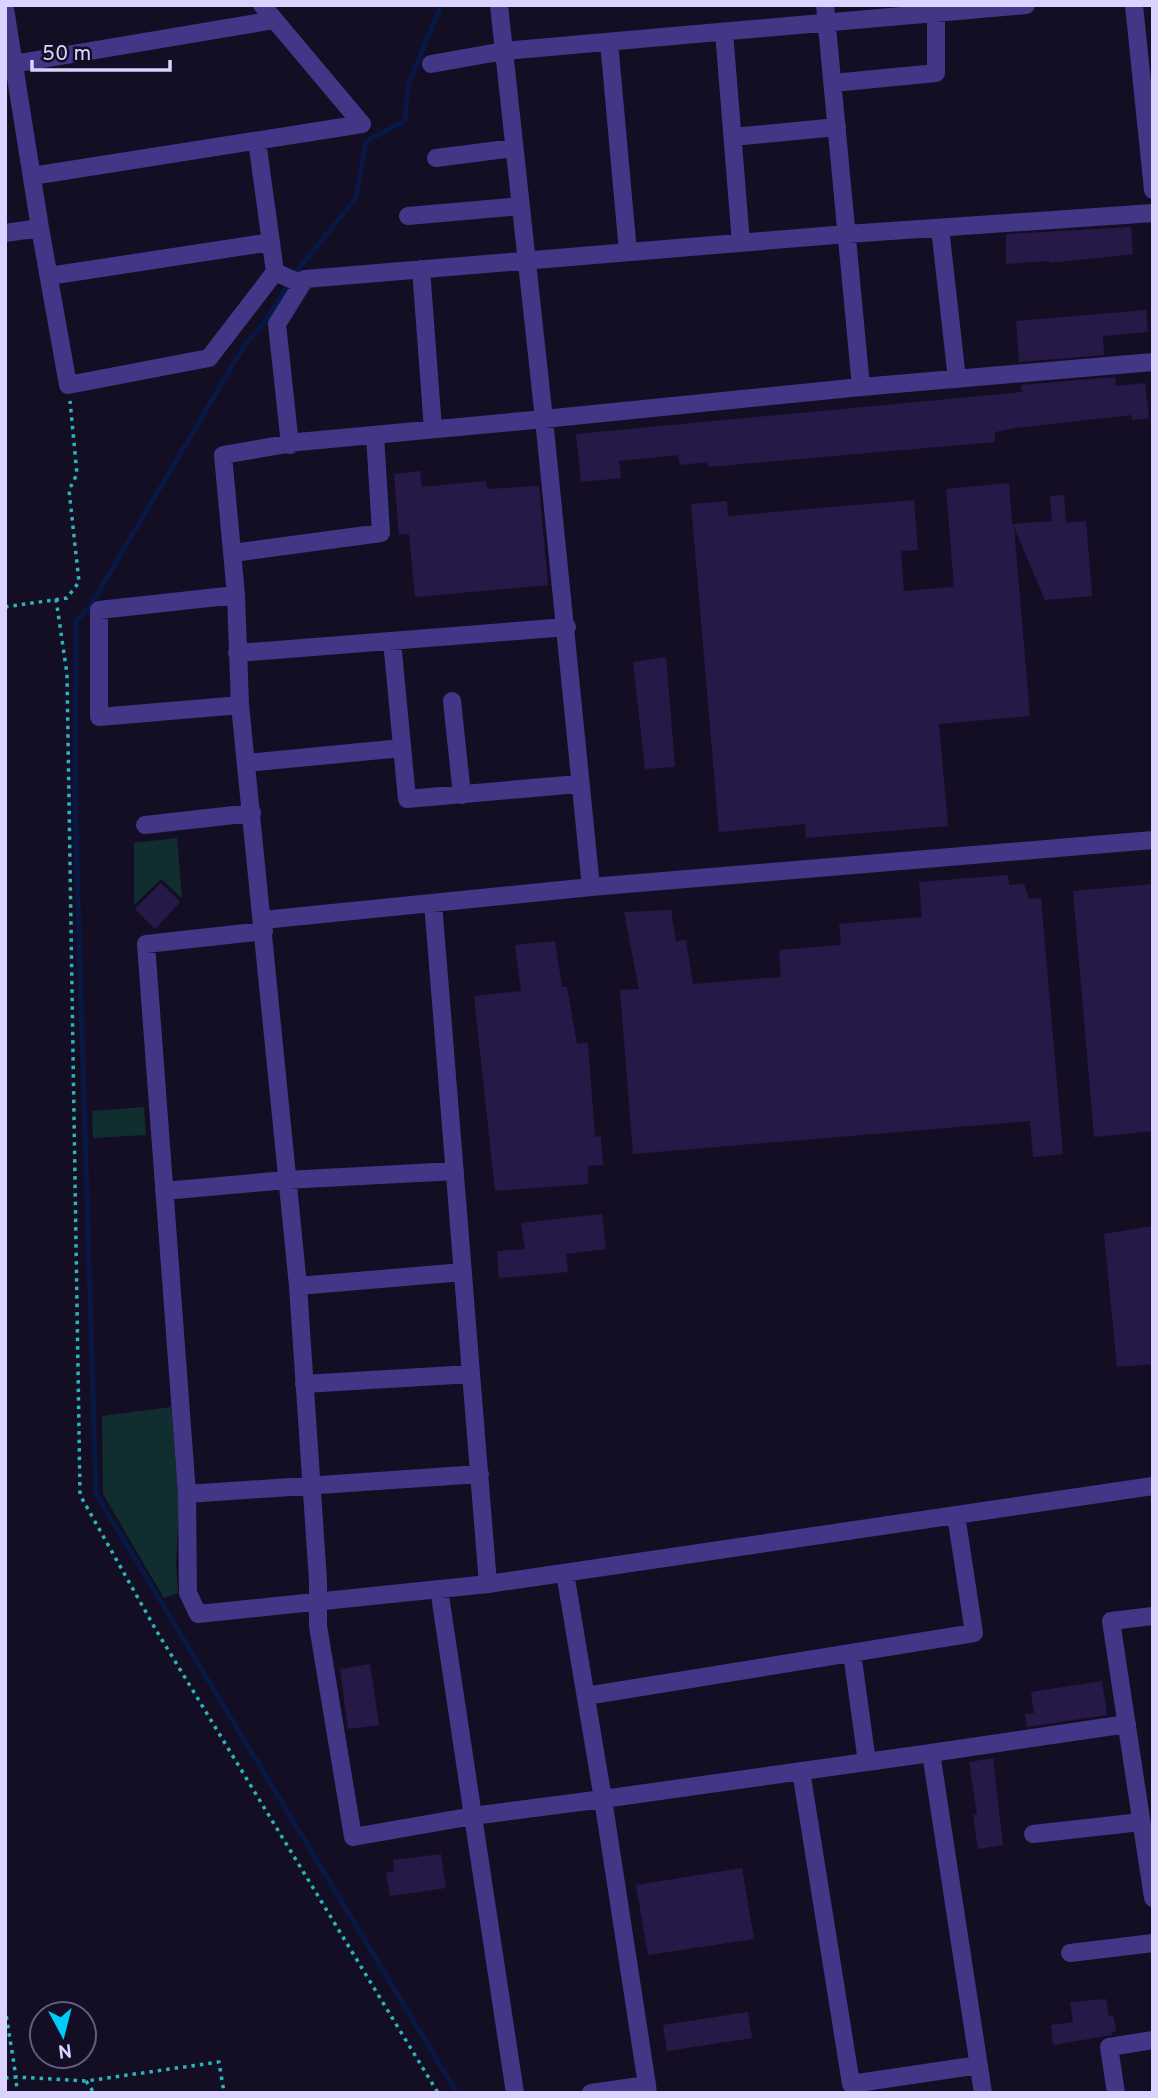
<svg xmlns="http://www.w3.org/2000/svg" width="1158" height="2098" font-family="Overpass,sans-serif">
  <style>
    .green { fill: #102e30 }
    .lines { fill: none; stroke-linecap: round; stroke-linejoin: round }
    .stream { stroke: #081844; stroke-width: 5 }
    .building { fill: #271947 }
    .path { stroke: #2ab5bb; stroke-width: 3.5; stroke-dasharray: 3.5 5; stroke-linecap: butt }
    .minor { stroke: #423786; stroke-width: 18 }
  </style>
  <rect width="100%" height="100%" fill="#140e25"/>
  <!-- green -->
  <path class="green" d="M177,838L182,898L161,879L134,905V843Z
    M144,1107L146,1135L93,1138L92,1111Z
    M171,1407L179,1506L176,1564L178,1593L164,1598L103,1494L102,1416Z"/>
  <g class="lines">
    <!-- stream -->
    <path class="stream" d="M441,5L408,86L405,121L366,141L356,198L296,272L265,322L244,346L89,608L76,621L75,801L96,1494L457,2093"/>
  </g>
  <!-- building -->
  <path class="building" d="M1131,227L1133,254L1049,263V261L1006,264V234Z
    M1146,310L1148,332L1103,336L1104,355L1019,362L1016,321Z
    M1115,377L1116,386L1145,383L1149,418L1132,420L1131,415L1015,428L995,432V442L708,467L707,462L680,465L678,455L619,461L621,478L581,482L576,434L1022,392L1021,385Z
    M420,471L422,487L486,481L487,489L539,486L548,585L415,597L409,534L399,535L394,474Z
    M1009,483L1012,524L1052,521L1050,496L1064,495L1066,523L1086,521L1092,596L1045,600L1014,527L1030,716L939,724L948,826L806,838L805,824L719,832L691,504L727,501L728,516L914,500L918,550L901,551L904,591L954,587L946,489Z
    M666,657L675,767L645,769L633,662Z
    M1008,875L1009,885L1024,884L1029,899L1041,898L1063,1154L1033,1157L1030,1121L633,1154L620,990L639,989L624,912L671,910L676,941L686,940L693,984L781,977L779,950L841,945L839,924L922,917L919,882Z
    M161,883L180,902L155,929L135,909Z
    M1153,884V1131L1094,1137L1073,891Z
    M555,941L562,987H567L577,1044L588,1043L595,1137L601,1136L603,1165L588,1166V1184L495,1191L474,996L521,991L515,945Z
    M602,1214L606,1249L566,1254L568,1272L499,1278L497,1251L525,1249L521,1223Z
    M1153,1226V1364L1117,1367L1104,1234Z
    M370,1664L379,1725L348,1729L340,1669Z
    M1102,1681L1107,1715L1027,1727L1025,1714L1034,1713L1031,1692Z
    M993,1758L1003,1845L978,1849L973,1815H977L969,1762Z
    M441,1854L446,1888L390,1896L386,1872L394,1871L393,1860Z
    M742,1868L754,1939L648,1955L636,1885Z
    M1106,1999L1109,2016L1113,2015L1116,2031L1112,2032V2035L1053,2045L1051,2025L1073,2022L1070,2002Z
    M748,2012L752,2038L667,2051L663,2025Z"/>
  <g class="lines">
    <!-- path -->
    <path class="path" d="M56,599L67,674L80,1495L156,1630L438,2093
      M5,607L67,598L79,582L69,490L77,474L70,401
      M5,2008L16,2077L86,2081L219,2062L224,2093
      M5,2078L16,2077L17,2093
      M86,2081L94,2093"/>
    <!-- minor -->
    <path class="minor" d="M499,5L544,419L298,442L223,455L236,595L99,610V717L240,705L298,1286L318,1581V1626L353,1837L473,1816L515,2093
      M1134,5L1153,190
      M5,9L40,228L5,233
      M724,32L741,243
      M609,42L628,252
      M13,64L274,20
      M431,64L504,51L1026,5
      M833,83L936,73V13
      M733,137L837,127
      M257,141L275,272
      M436,158L514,148
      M32,176L362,124L262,5
      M408,216L521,206
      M40,228L68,385L209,358L275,272L302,284
      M940,228L957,379
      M421,269L433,429
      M49,276L271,242
      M861,387L1153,362
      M290,445L277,324L305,279L847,234L1153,213
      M233,553L381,533L375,435
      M236,595L240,705
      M392,641L407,799L578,784
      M237,653L567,627
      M452,701L462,795
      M247,763L402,748
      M145,825L252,813
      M591,887L1153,840
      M433,903L488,1584
      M263,920L591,887L544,419L861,387L825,5
      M264,931L146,944L187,1494L188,1593L198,1614L488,1584L1153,1486
      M164,1191L286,1180L455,1171
      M298,1286L463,1272
      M304,1384L471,1374
      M187,1494L480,1474
      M439,1589L473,1816L603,1799L565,1573
      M1153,1616L1111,1621L1153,1898
      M852,1653L867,1762
      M586,1696L974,1633L956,1515
      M931,1753L1127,1724
      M801,1771L851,2084L979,2065
      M1033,1834L1141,1822
      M1070,1953L1153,1943
      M647,2085L603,1799L931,1753L983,2093
      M591,2093L647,2085L648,2093
      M1116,2093L1109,2047L1153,2040"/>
  </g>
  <!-- border -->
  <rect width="1158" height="2098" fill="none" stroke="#dcd2ff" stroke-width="14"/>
  <!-- north arrow -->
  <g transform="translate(63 2035) rotate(173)"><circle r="33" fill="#140e25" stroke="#645c7c" stroke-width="2"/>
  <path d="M0-5L12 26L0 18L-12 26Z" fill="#00cbfd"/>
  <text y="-10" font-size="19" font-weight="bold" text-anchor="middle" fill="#dcd2ff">N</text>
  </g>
  <!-- scale -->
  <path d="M32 60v10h138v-10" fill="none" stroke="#dcd2ff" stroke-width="3.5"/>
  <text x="42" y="60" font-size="21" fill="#dcd2ff" stroke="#140e25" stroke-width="5" paint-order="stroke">50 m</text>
</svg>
